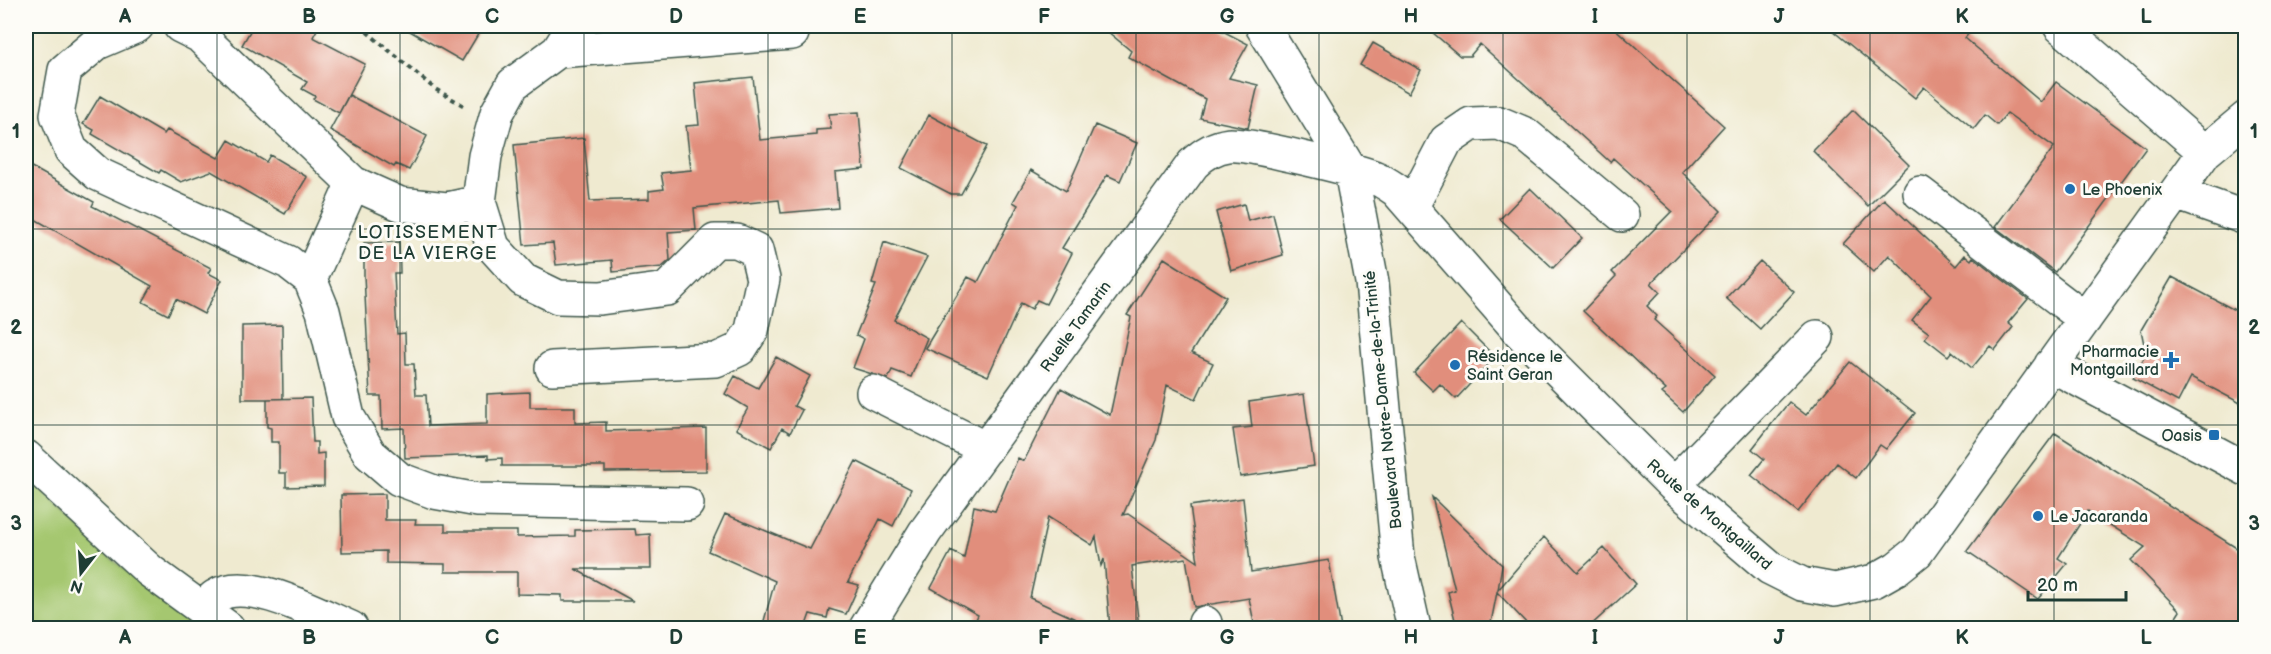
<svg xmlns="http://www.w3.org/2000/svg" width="2271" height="654" font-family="'Balsamiq Sans',sans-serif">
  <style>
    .green { fill: #a5c770; stroke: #628252; stroke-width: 1.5 }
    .building { fill: #e18e7b }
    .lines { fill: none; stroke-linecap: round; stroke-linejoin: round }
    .minor-casing { stroke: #3e574b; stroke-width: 36 }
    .path { stroke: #3e574b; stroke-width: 4; stroke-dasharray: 4.5 4.5; stroke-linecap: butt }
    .minor { stroke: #fff; stroke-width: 33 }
    .grid { fill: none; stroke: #1f3d34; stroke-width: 1.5; stroke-opacity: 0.55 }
    .poi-dot { fill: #1f6fb2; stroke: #fdfcf7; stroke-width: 2 }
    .labels { text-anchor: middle; stroke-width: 6; stroke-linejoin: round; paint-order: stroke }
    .poi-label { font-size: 16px; fill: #1f3d34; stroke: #fdfcf7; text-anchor: start }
    .street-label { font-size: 16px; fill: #1f3d34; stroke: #fdfcf7 }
    .neighbourhood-label { font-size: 18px; letter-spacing: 1.5px; fill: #1f3d34; stroke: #fdfcf7 }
    .neatline { fill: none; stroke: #1f3d34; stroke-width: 2 }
    .grid-label { font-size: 20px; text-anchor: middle; font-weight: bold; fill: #1f3d34 }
  </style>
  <rect width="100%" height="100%" fill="#fdfcf7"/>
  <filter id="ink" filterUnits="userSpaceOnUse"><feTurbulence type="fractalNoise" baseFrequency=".0167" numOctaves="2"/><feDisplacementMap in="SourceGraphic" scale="12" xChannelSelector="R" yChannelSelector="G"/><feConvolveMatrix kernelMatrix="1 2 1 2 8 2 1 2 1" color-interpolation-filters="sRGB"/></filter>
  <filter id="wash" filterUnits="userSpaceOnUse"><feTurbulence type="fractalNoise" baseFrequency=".008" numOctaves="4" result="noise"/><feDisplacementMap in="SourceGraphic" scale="24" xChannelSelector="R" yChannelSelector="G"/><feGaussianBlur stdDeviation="1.35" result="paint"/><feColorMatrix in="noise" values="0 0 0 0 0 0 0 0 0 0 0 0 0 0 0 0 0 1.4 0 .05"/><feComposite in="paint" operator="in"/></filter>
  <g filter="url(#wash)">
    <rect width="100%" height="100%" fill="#efead0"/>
    <!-- green -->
    <path class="green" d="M26 473 106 554 198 628H26Z"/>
    <g id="blocks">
      <!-- building -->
      <path class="building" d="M253 26H319L313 37 365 64 339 113 313 99 315 96 302 89 307 82 242 45Z
        M401 26H483L462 61Z
        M1101 26H1213L1248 44 1229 78 1258 85 1248 128 1200 118 1205 99 1128 57 1131 51Z
        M1425 26H1612L1724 126 1682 172 1721 211 1651 283 1660 292 1647 306 1657 316 1654 320 1715 375 1683 412 1662 393 1666 390 1583 311 1616 276 1612 272 1672 211 1613 158 1610 162 1480 44 1470 56H1460Z
        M1827 26H1975L1965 38 2041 102 2056 82 2146 148 2055 272 1995 227 2054 147 2007 113 1997 125 1985 115 1974 129 1924 87 1915 98Z
        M1373 43 1421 70 1409 93 1360 65Z
        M753 77 760 140 816 135V130L831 129 829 114 859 112 864 169 835 172 838 208 781 213 779 200 694 208 696 230 668 232 670 260 662 267 613 272 612 260 556 265 553 243 524 245 514 145 584 138 590 201 649 199V191L664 189 661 173 691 170 686 126 699 125 695 83Z
        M349 95 427 136 409 170 396 164 394 167 330 130Z
        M100 96 164 134 167 130 218 158 229 140 266 162 270 155 307 177 285 214 211 171 181 182 161 170 159 173 92 134 94 130 83 124Z
        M1853 110 1909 165 1868 206 1813 151Z
        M929 115 987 146 961 194H951L901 168Z
        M1095 125 1137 143 1120 181 1107 175 1062 248 1072 253 1046 304 1037 300 1032 309 1021 303 988 376 925 348 968 277 978 282 1018 205 1013 202 1031 170 1066 191Z
        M26 164 94 202 92 206 211 268 208 273 222 280 204 314 176 299 168 315 143 302 152 286 26 214Z
        M1530 188 1582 238 1553 268 1500 219Z
        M1884 199 1956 266 1965 255 1971 260 1973 257 2028 299 2008 323 2013 327 1995 350 1990 346 1972 368 1952 351 1948 356 1925 338 1929 333 1912 320 1931 296 1889 255 1874 272 1843 244Z
        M1244 204 1248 221 1273 214 1283 255 1231 271 1216 212Z
        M399 242 400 273H394L397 334 405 333 406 364H414L416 395H426L428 426 487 424V394L530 392V407H575V423L606 422V431L706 428V471L605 472V466H502V458L488 459V455L405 458 404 428 382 429 381 396H370L364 275V243Z
        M884 242 927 257 894 320 927 338 911 377 892 370 888 379 853 368 864 339 856 335 876 285 872 284Z
        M1164 258 1226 297 1191 353 1213 363 1196 399 1167 385 1156 440 1123 515 1128 514 1198 562 1190 506 1243 498 1251 572 1329 560 1341 628H1275L1273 621 1254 623 1249 598 1194 607 1186 558 1132 566 1139 628H1110L1104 559 1101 566 1096 537 1092 545 1048 517 1030 598 1095 628H972L978 615 931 588 951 551 964 558 974 506 995 511 1018 458 1024 461 1061 388 1110 415 1131 317 1127 315Z
        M1760 261 1794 292 1760 329 1726 298Z
        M2172 277 2246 316V406L2191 377 2178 402 2133 378 2146 354 2141 330Z
        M1461 323 1495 357 1456 399 1440 384 1433 391 1414 373Z
        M282 325 283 399H242V326Z
        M776 357 810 376 794 406 802 410 790 433 782 428 771 448 736 429 748 408 725 394 735 376 758 388Z
        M1850 362 1915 413 1886 449 1880 445 1856 478 1837 463 1798 512 1751 475 1764 459 1752 449 1789 402 1806 415Z
        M1304 394 1314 466 1240 477 1233 429 1252 427 1249 402Z
        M311 398 313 442H317V454L324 453V486L286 487V473H279V442H271V428L267 427V399Z
        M2055 433 2246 554V628H2169L2180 611 2131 560 2145 547 2088 511 2058 558 2067 564 2038 599 1967 551Z
        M856 461 911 489 893 526 880 519 848 582 859 585 846 614 829 609 827 618 810 614 805 628H762L775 581 708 551 725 514 810 549Z
        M385 494V520H416L415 524H445V531H517V537L575 536V530L635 529 636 535 650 534 651 569H575L633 601H562V595L517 594V572H445V564L386 563V551L342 552 341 495Z
        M1432 497 1502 565 1498 590 1544 537 1578 572 1604 548 1636 584 1588 628H1531L1497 592 1490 628H1457L1448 592 1455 590Z"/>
    </g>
  </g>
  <g filter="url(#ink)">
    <use href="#blocks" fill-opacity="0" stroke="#3e574b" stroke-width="1.5"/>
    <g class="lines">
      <defs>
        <path id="minor" d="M137 26 97 43 65 70 57 115 71 150 98 174 288 262 310 279 323 311 348 417 370 454 399 479 434 492 478 500 687 504
          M180 26 200 36 353 183 400 204 447 209 479 202
          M1262 26 1351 171 1372 282 1398 557 1414 628
          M2060 26 2205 152
          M558 51 792 33
          M1920 193 2085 319
          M2176 193 2246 218
          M1412 206 1446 141 1471 124 1499 123 1525 134 1622 215
          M310 279 353 183
          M2051 365 2246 469
          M552 368 716 360 740 349 752 330 763 279 756 250 737 241H715L667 289 600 298 558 297 523 280 493 247 479 202 485 156 497 113 513 84 558 51 574 26
          M873 392 986 449
          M26 457 150 571 228 628
          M1673 485 1817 337
          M203 609C207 605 211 599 216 596 248 575 320 615 351 628
          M1205 623 1206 628
          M866 628 925 532 1193 164C1203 154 1214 147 1229 145 1246 143 1357 170 1376 178 1383 181 1390 186 1396 190L1519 331 1673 485 1770 568 1802 584 1835 590 1874 581 1897 568 1917 552 2205 152 2246 118"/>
      </defs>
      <!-- minor casing -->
      <use href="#minor" class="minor-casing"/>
      <!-- path -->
      <path class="path" d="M360 26 435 89 466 107"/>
      <!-- minor -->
      <use href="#minor" class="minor"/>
    </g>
  </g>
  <!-- grid -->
  <path class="grid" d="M217 26V628M400 26V628M584 26V628M768 26V628M952 26V628M1136 26V628M1319 26V628M1503 26V628M1687 26V628M1870 26V628M2054 26V628M26 229H2246M26 425H2246"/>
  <!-- markers -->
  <g class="poi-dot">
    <circle cx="2070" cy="189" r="6"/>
    <path d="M2168 351h6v6h6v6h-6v6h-6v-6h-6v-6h6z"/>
    <circle cx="1455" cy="365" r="6"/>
    <rect x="2208" y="429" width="12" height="12" rx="3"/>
    <circle cx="2038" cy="516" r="6"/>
  </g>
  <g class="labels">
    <!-- poi labels -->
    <g class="poi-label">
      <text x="2082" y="195">Le Phoenix</text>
      <text x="2159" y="357" text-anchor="end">Pharmacie<tspan x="2159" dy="18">Montgaillard</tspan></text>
      <text x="1467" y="362">Résidence le<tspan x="1467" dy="18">Saint Geran</tspan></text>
      <text x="2202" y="441" text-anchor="end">Oasis</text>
      <text x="2050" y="522">Le Jacaranda</text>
    </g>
    <!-- street labels -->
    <g class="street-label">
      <text transform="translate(1075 326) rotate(-54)" y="6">Ruelle Tamarin</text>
      <text transform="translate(1382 400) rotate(-96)" y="6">Boulevard Notre-Dame-de-la-Trinité</text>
      <text transform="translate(1710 514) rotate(41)" y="6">Route de Montgaillard</text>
    </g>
    <!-- neighbourhood labels -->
    <g class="neighbourhood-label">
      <text x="428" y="238">LOTISSEMENT<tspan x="428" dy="21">DE LA VIERGE</tspan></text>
    </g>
  </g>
  <!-- margin -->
  <rect width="2271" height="654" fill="none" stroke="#fdfcf7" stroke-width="66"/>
  <!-- north arrow -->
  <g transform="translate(81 573) rotate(197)" stroke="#fdfcf7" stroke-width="4.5" paint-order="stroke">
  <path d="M0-4.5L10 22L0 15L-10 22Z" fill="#1f3d34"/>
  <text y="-9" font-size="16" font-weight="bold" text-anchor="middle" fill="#1f3d34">N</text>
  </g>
  <!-- scale -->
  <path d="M2028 591v9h98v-9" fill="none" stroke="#1f3d34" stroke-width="3"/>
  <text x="2037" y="591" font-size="18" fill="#1f3d34" stroke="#fdfcf7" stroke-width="4.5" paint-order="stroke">20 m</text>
  <rect x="33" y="33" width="2205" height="588" class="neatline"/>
  <g class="grid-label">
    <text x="125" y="23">A</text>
    <text x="309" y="23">B</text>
    <text x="492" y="23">C</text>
    <text x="676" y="23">D</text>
    <text x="860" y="23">E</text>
    <text x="1044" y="23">F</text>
    <text x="1227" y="23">G</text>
    <text x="1411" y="23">H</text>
    <text x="1595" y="23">I</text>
    <text x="1779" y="23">J</text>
    <text x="1962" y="23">K</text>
    <text x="2146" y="23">L</text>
    <text x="16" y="138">1</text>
    <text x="2254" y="138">1</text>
    <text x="16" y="334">2</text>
    <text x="2254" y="334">2</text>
    <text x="16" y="530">3</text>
    <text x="2254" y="530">3</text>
    <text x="125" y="644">A</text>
    <text x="309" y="644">B</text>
    <text x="492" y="644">C</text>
    <text x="676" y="644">D</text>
    <text x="860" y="644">E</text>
    <text x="1044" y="644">F</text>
    <text x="1227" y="644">G</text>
    <text x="1411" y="644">H</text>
    <text x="1595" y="644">I</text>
    <text x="1779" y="644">J</text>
    <text x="1962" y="644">K</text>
    <text x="2146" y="644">L</text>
  </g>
</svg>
